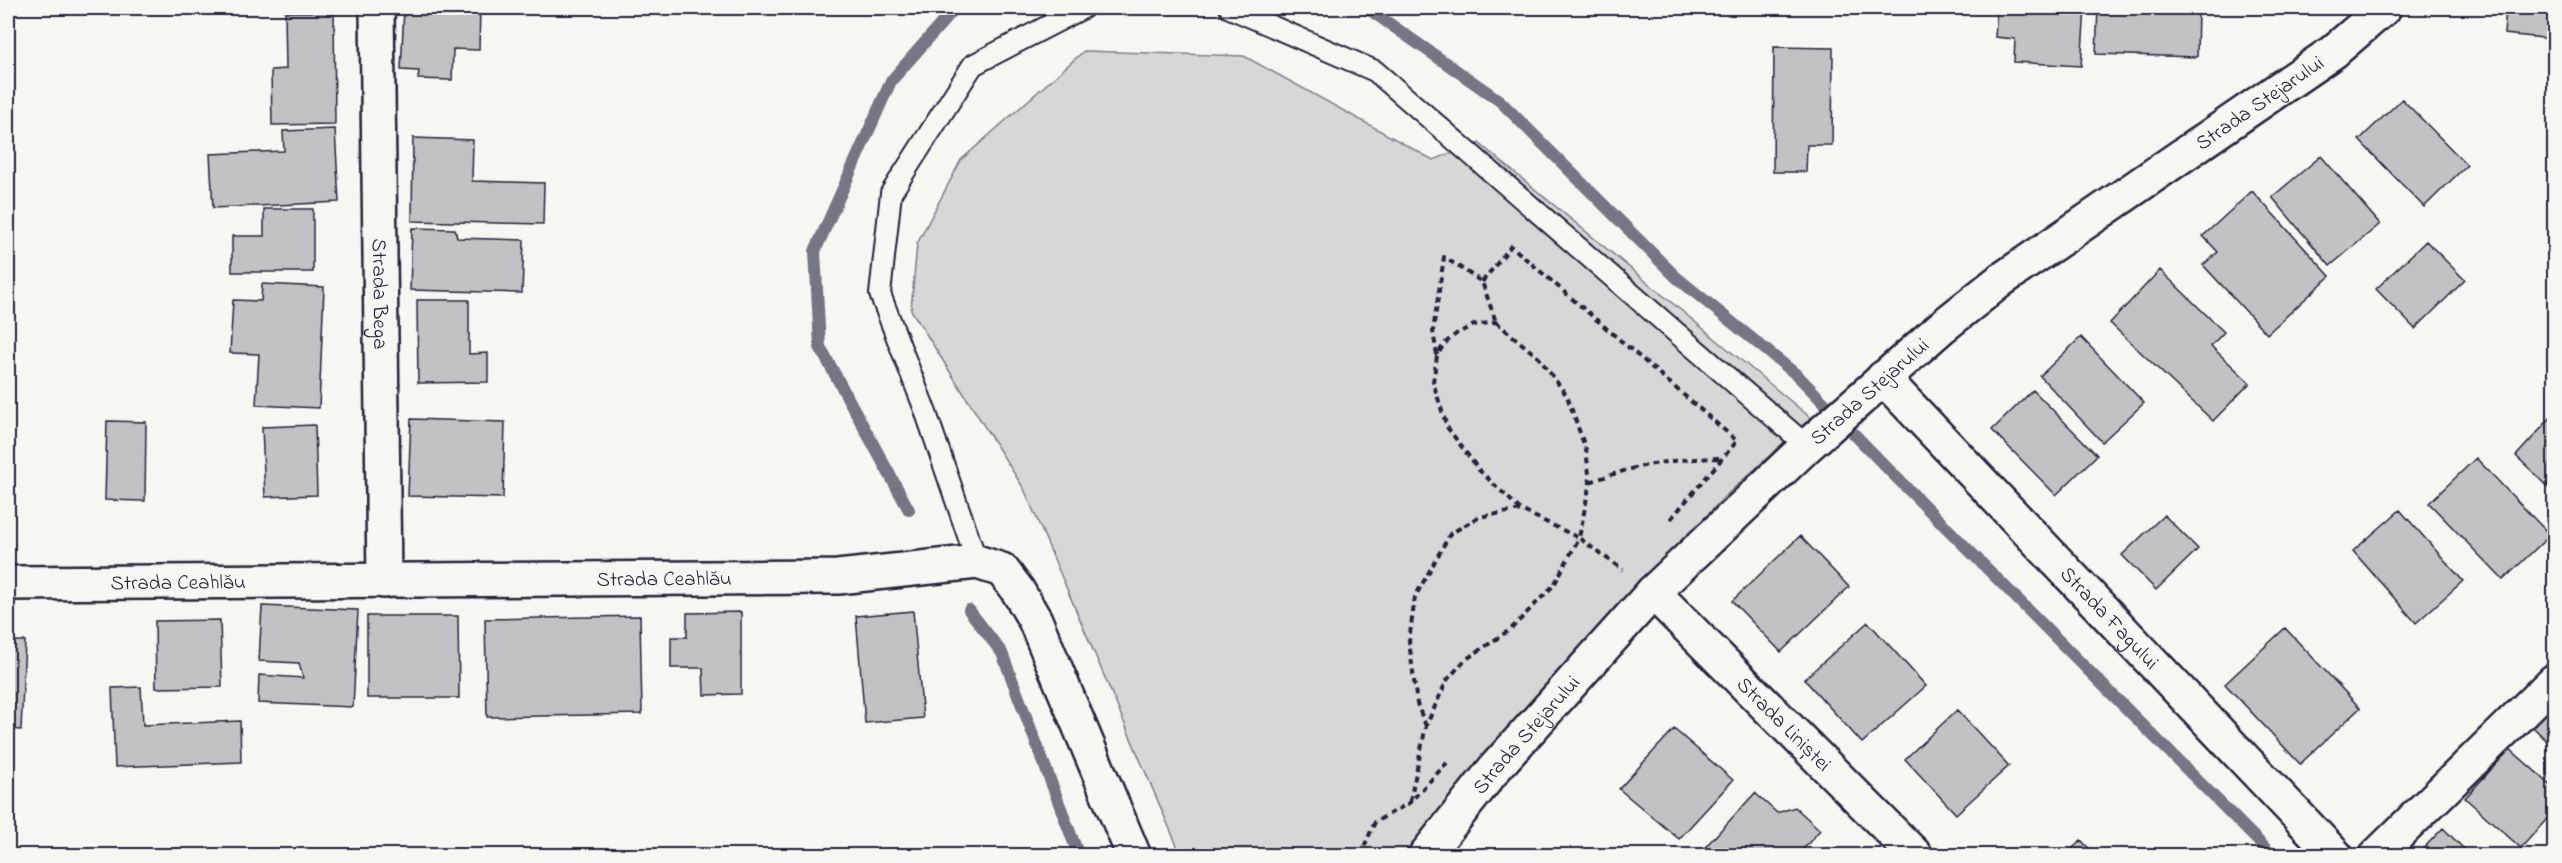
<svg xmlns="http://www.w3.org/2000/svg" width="2562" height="863" font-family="'Indie Flower',sans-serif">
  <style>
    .green { fill: #d7d7d7; stroke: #7c7c89; stroke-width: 1.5 }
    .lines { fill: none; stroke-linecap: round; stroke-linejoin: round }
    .stream { stroke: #757583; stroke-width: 12 }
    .building { fill: #c2c2c4; stroke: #22223b; stroke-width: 1.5 }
    .service-casing { stroke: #22223b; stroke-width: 24 }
    .minor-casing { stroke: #22223b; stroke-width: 38 }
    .path { stroke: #22223b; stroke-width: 4; stroke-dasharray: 6 4.5; stroke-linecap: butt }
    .service { stroke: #f6f6f2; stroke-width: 20 }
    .minor { stroke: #f6f6f2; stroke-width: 33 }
    .labels { text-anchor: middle; stroke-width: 4.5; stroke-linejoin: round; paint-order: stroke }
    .street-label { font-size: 21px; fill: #22223b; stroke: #f6f6f2 }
  </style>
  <rect width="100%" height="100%" fill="#f6f6f2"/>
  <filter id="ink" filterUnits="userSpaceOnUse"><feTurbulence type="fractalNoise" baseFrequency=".0167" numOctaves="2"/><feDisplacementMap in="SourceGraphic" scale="12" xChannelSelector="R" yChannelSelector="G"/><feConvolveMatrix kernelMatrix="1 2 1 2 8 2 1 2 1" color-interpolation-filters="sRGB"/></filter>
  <g filter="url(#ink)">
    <!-- green -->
    <path class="green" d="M1084 51 1244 56 1433 160 1479 143 1811 418 1722 499 1433 817 1407 855H1181L1024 489 911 310 917 244 961 160Z"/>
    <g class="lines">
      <!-- stream -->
      <path class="stream" d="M1367 8 1500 101 1676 277 1798 376 1890 471 2273 856
        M909 510 820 347 815 251 891 81 955 8
        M969 610 1002 653 1079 856"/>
    </g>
    <!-- building -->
    <path class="building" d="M404 8H480L479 50 453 49 452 80 418 79 419 71 401 70Z
      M1682 8H1750V12L1682 11Z
      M1997 8H2085L2081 66 2014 62 2015 39 1995 37Z
      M2098 8H2198L2197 57 2096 54Z
      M2506 8H2554V39L2504 34Z
      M285 12H334L335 124 272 125 271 70 286 69Z
      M1774 47 1833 48 1832 145H1807L1806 172H1773Z
      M2402 99 2467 165 2424 207 2359 140Z
      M335 129 339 202 213 208 210 154 284 151 283 131Z
      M413 138 473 140 472 181 544 183 543 224 412 221Z
      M2321 156 2380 224 2330 266 2272 197Z
      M2252 191 2330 276 2267 334 2203 265 2218 252 2203 236Z
      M264 209H313V272H232V236H264Z
      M412 228 455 229 457 238 524 240 522 293 410 290Z
      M2426 241 2465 280 2415 329 2376 289Z
      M2160 270 2224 332 2211 346 2250 383 2213 421 2110 323Z
      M262 284 324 287 319 408 256 405 259 354 230 353 233 300 261 301Z
      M417 300H469V354L488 353V382L418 383Z
      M2081 337 2144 403 2102 442 2040 376Z
      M2033 390 2097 455 2056 495 1992 430Z
      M2554 414V492L2516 456Z
      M411 419 505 422 503 498 408 496Z
      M107 421 146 422 145 501 105 500Z
      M315 425 317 495 265 497 262 427Z
      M2476 458 2550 535 2503 580 2429 503Z
      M2400 510 2463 581 2416 623 2353 551Z
      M2164 515 2198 549 2156 590 2122 555Z
      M1800 536 1849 587 1781 652 1732 601Z
      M262 606 358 610 353 707 258 703 259 675 303 678 299 663 259 661Z
      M913 611 923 718 865 723 856 616Z
      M741 612V694L704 695 703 668H671V637H687V613Z
      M367 616H458L459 698H367Z
      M640 616 642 714 487 717 485 619Z
      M220 620 222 687 156 688 155 621Z
      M1868 622 1926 686 1862 743 1804 679Z
      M2285 628 2360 708 2300 764 2225 684Z
      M8 641H25L21 730 8 729Z
      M141 687 143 725 240 721 241 762 115 767 112 688Z
      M2554 703V748L2532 726Z
      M1957 710 2009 766 1956 814 1905 759Z
      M1674 729 1733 780 1679 839 1619 789Z
      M2510 749 2554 788V811L2521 848 2465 798Z
      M1755 793 1777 813 1795 807 1820 830 1797 856H1697Z
      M2443 828 2471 856H2416Z
      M2081 840 2096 856H2065Z
      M1836 848 1843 856H1827Z"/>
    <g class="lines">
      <defs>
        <path id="service" d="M1230 8 1375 71 1807 446
          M977 562 925 410 880 294 891 193 973 65 1083 8"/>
        <g id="minor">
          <path id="s1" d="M377 8 384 581"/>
          <path id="s2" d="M1883 378 2336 856"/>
          <path id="s3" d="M8 583 838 577 977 562 1002 570 1018 591 1035 620 1134 856"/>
          <path id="s4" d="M1653 592 1916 856"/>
          <path id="s5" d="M1425 856 1495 768 1653 592 1807 446 1943 326 2001 280 2333 52 2384 8"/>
          <path d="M2376 856 2554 681"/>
        </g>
      </defs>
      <!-- service casing -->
      <use href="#service" class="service-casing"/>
      <!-- minor casing -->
      <use href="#minor" class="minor-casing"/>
      <!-- path -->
      <path class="path" d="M1482 282 1511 246 1737 441 1669 521
        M1496 322 1539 358 1567 396 1586 450 1590 482 1579 538 1521 510 1479 470 1447 427 1433 382 1437 356 1444 344 1456 334 1474 325Z
        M1437 355 1433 331 1444 257 1482 282 1496 322
        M1590 482C1640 464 1670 459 1722 458
        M1426 726 1417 704 1409 641 1415 597 1450 534 1479 517 1521 510
        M1410 801 1426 726 1447 680 1465 660 1511 629 1554 585 1579 538 1623 570
        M1360 856 1375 822 1409 803 1447 763"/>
      <!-- service -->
      <use href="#service" class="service"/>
      <!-- minor -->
      <use href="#minor" class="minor"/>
    </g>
  </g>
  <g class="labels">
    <!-- street labels -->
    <g class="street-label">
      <text dy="7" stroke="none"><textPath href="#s5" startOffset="1130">Strada Stejarului</textPath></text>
      <text dy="7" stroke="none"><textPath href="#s1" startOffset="286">Strada Bega</textPath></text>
      <text dy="7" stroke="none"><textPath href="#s5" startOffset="644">Strada Stejarului</textPath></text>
      <text dy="7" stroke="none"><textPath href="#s3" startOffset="656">Strada Ceahlău</textPath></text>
      <text dy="7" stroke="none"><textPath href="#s3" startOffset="170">Strada Ceahlău</textPath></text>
      <text dy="7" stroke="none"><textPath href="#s2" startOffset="330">Strada Fagului</textPath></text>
      <text dy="7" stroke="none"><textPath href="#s4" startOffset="186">Strada Liniștei</textPath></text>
      <text dy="7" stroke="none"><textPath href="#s5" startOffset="158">Strada Stejarului</textPath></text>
    </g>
  </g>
  <!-- margin -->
  <rect width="2562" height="863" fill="none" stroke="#f6f6f2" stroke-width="30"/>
  <rect x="15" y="15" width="2532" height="833" fill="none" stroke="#22223b" stroke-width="2" filter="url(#ink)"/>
</svg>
